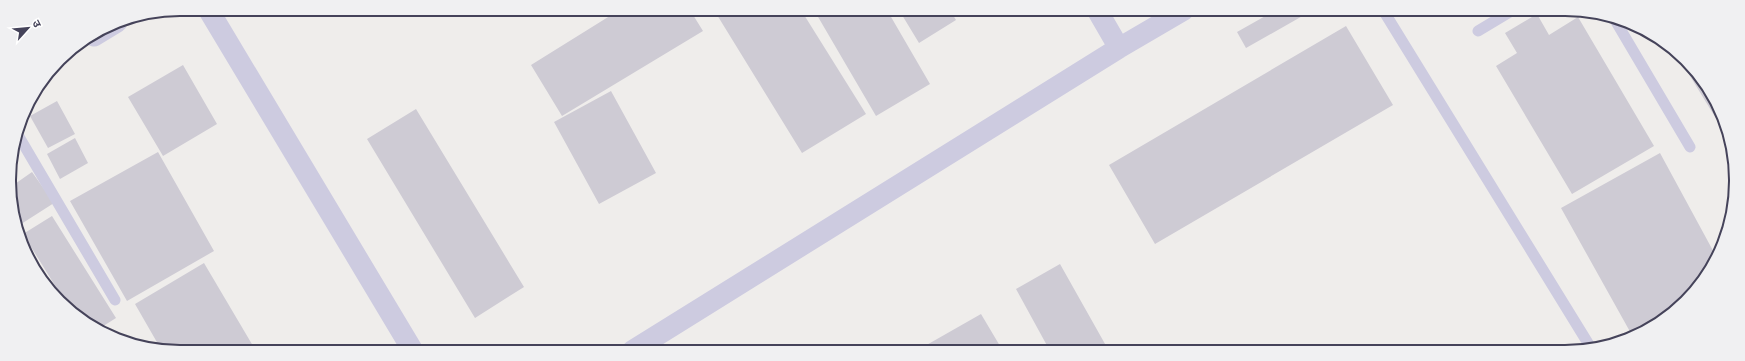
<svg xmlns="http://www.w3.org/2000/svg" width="1745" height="361" font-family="Figtree,'Noto Sans Devanagari',sans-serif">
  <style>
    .building { fill: #cecbd4 }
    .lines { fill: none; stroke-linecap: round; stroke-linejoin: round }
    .service { stroke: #cdcbe0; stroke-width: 11 }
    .minor { stroke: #cdcbe0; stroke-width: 21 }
    .rim { fill: none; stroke: #45435a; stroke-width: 2 }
  </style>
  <rect width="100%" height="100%" fill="#efedeb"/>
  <!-- building -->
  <path class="building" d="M621 9 690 10 703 31 562 116 531 65Z
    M714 10H801L866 114 802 153Z
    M814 10H887L930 84 876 116Z
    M899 10H950L956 20 919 43Z
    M1276 10H1313L1246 48 1237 32Z
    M1537 14 1549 35 1578 17 1654 146 1572 194 1496 66 1517 53 1505 33Z
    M1346 26 1393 105 1155 244 1109 165Z
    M1679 58 1700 76 1730 136 1731 143Z
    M183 65 217 124 163 156 128 97Z
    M611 91 656 173 599 204 554 122Z
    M57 101 75 134 48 148 30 116Z
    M416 109 524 287 475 318 367 139Z
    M75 138 88 163 60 179 47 154Z
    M158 152 214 251 127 301 70 201Z
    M1660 153 1717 258 1686 302 1633 337 1561 208Z
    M32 172 54 203 18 226 17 224 12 186Z
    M52 216 116 318 97 330 69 308 23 234Z
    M17 230 61 301 51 293 18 236Z
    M204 263 256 351H162L135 304Z
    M1060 264 1109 351H1050L1016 289Z
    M981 314 1003 351H916Z"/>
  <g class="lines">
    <!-- service -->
    <path class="service" d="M1383 10 1591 348
      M1615 20 1690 147
      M1478 31 1513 10
      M18 135 115 300"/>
    <!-- minor -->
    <path class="minor" d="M208 9 413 351
      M1097 10 1119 48
      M94 36 117 22
      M632 351 1119 48 1184 10"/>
  </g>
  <!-- crop -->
  <path d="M0 0H1745V361H0ZM180 16H1565A164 164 0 0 1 1729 180V181A164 164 0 0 1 1565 345H180A164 164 0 0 1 16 181V180A164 164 0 0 1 180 16Z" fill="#f0f0f2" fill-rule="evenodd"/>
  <path class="rim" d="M180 16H1565A164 164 0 0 1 1729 180V181A164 164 0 0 1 1565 345H180A164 164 0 0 1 16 181V180A164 164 0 0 1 180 16Z"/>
  <!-- north arrow -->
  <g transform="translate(28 28) rotate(63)" stroke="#ffffff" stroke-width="3" paint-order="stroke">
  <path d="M0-3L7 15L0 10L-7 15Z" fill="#45435a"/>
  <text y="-6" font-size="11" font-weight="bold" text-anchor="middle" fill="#45435a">उ</text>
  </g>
</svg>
